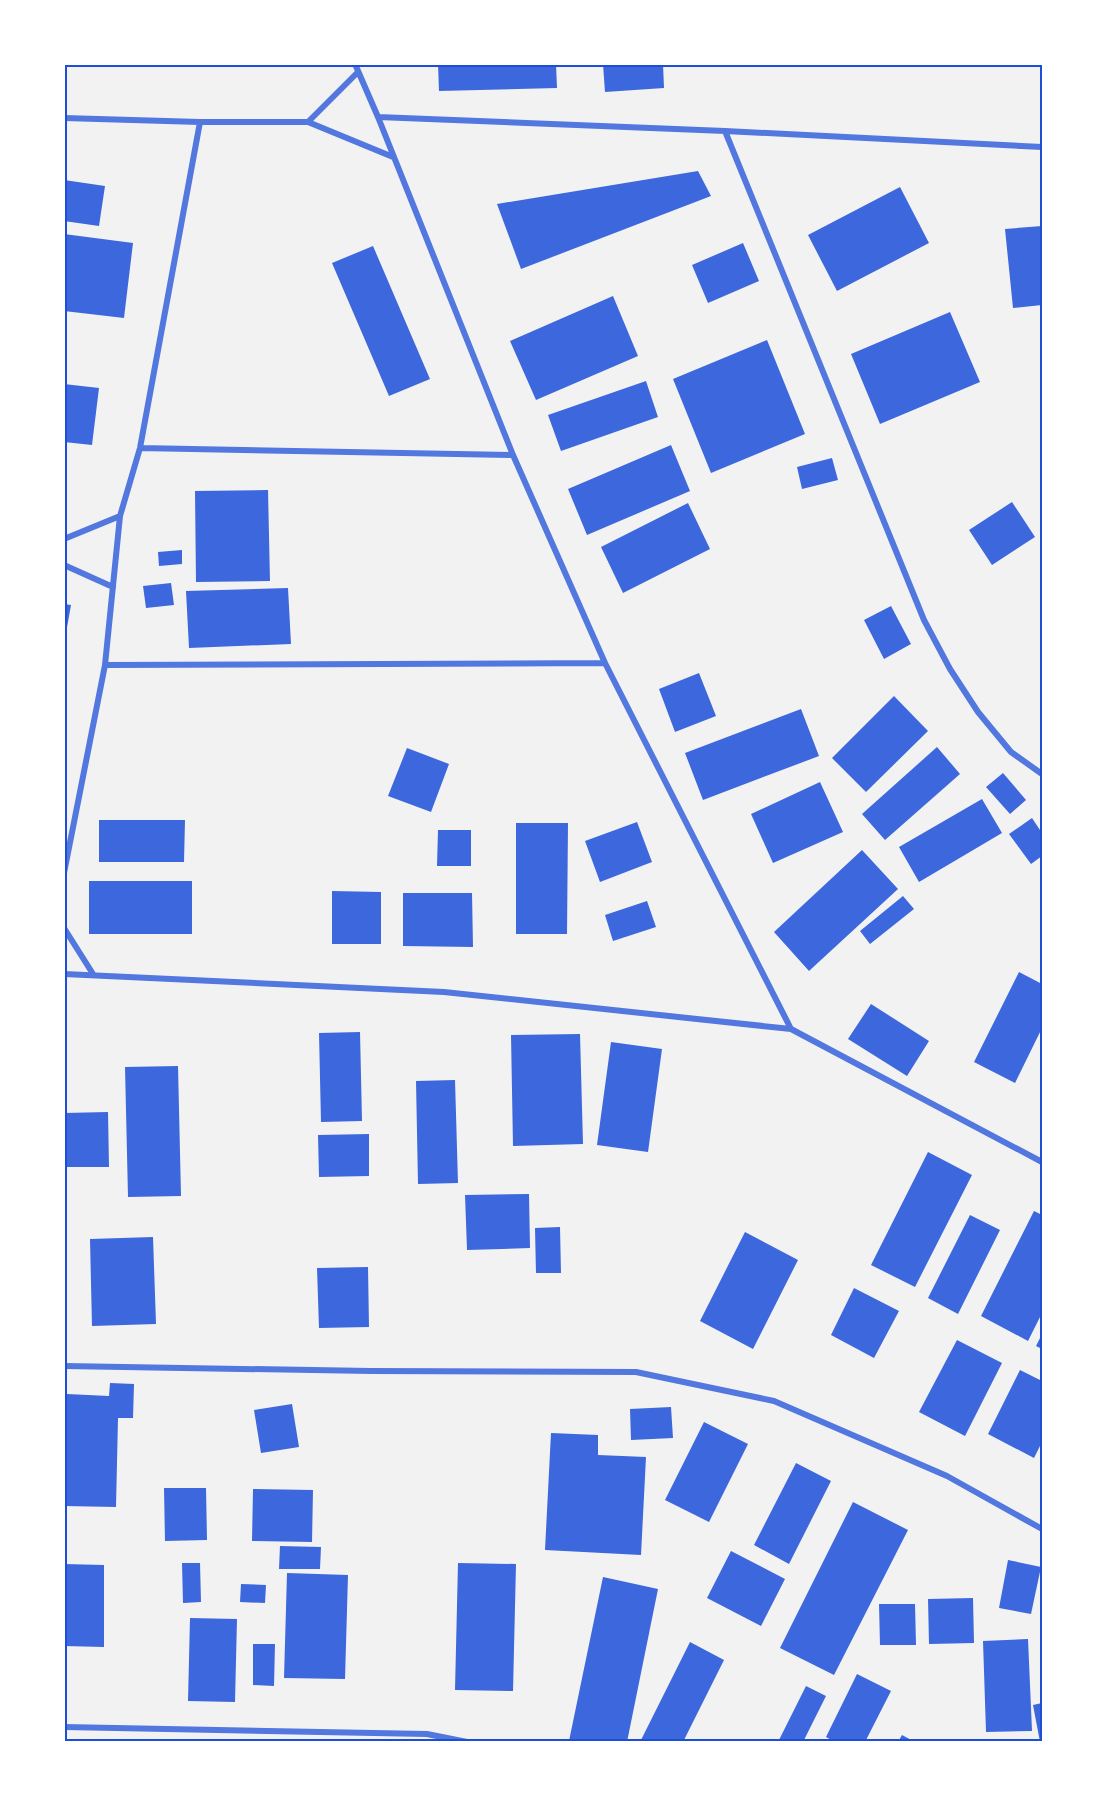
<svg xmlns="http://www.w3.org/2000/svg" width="1107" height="1806" font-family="'Fira Sans',sans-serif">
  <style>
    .building { fill: #3d67dc }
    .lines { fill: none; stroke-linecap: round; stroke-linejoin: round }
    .minor { stroke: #5277de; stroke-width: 6 }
    .neatline { fill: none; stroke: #1d4ed8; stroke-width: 2 }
  </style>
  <rect width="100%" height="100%" fill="#f2f2f2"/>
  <!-- building -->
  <path class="building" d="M438 64H556L557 88 439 91Z
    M603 64H663L664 88 605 92Z
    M698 171 711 196 521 269 497 204Z
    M64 180 105 186 99 226 64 221Z
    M900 187 929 243 837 291 808 235Z
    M1042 226V305L1013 308 1005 229Z
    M64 234 133 243 124 318 64 311Z
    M743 243 759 281 708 303 692 265Z
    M373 246 430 379 389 396 332 263Z
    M613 296 638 356 536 400 510 341Z
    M950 312 980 382 880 424 851 354Z
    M767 340 805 434 711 473 673 379Z
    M646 381 658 417 561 451 548 415Z
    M64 384 99 388 92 445 64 442Z
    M671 445 690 491 587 535 568 489Z
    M832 458 838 480 802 489 797 467Z
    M268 490 270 581 196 582 195 491Z
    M1012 502 1035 537 992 565 969 530Z
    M688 503 710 549 623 593 601 547Z
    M182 550V564L159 566 158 552Z
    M171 583 174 605 146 608 143 586Z
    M288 588 291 644 189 648 186 591Z
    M64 604 71 605 66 633H64Z
    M891 606 911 644 884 659 864 620Z
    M699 673 716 716 675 732 659 689Z
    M894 696 928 731 866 792 832 758Z
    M801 709 819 756 703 800 685 753Z
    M937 747 960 774 885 840 862 814Z
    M407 748 449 764 431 812 388 796Z
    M1003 773 1026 800 1010 814 986 787Z
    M820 782 843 832 773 863 751 814Z
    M982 799 1002 833 919 882 899 847Z
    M1032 818 1042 833V856L1031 864 1009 834Z
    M99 820H185L184 862H99Z
    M637 822 652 862 600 882 585 841Z
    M516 823H568L567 934H516Z
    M438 830H471V866H437Z
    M862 850 898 889 809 971 774 932Z
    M89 881H192V934H89Z
    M332 891 381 892V944H332Z
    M403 893H472L473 947 403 946Z
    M903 896 914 909 870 944 860 931Z
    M647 901 656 927 613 941 605 915Z
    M1019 972 1042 984V1028L1015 1083 974 1062Z
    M871 1004 929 1041 907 1076 848 1039Z
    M360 1032 362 1121 321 1122 319 1033Z
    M580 1034 583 1144 513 1146 511 1035Z
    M611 1042 662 1049 648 1152 597 1145Z
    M178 1066 181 1196 128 1197 125 1067Z
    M455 1080 458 1183 418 1184 416 1081Z
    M108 1112 109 1167H64V1113Z
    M369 1134V1176L319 1177 318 1135Z
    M928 1152 972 1175 915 1287 871 1265Z
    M529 1194 530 1248 467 1250 465 1195Z
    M1034 1211 1042 1215V1313L1028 1341 981 1316Z
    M970 1215 1000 1230 958 1314 928 1298Z
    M560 1227 561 1273H536L535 1228Z
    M745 1232 798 1260 753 1349 700 1321Z
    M153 1237 156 1324 92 1326 90 1239Z
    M368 1267 369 1327 319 1328 317 1268Z
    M854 1288 899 1311 874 1358 831 1335Z
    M1042 1334V1349L1036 1346Z
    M957 1340 1002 1363 965 1436 919 1412Z
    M1020 1370 1042 1381V1442L1034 1458 988 1434Z
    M110 1383 134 1384 133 1418H118L116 1507 64 1506 67 1394 109 1396Z
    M292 1404 299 1447 261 1453 254 1410Z
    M671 1407 673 1438 631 1440 630 1409Z
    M704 1422 748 1444 709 1522 665 1500Z
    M551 1433 598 1435V1455L646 1457 641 1555 545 1550Z
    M796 1463 831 1481 789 1564 754 1545Z
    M164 1488H206L207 1540 165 1541Z
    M253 1489 313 1490 312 1542 252 1541Z
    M853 1502 908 1530 834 1675 780 1648Z
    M280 1546 321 1547 320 1569H279Z
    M731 1551 785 1579 761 1626 707 1598Z
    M1008 1560 1041 1567 1031 1614 999 1608Z
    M182 1563H200L201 1602 183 1603Z
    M458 1563 516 1564 513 1691 455 1690Z
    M64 1564 104 1565V1647L64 1646Z
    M287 1573 348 1575 345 1679 284 1678Z
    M603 1577 658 1589 627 1742H571L569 1741Z
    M241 1584 266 1585 265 1603 240 1602Z
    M973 1598 974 1643 929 1644 928 1599Z
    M879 1604H915L916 1645H880Z
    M190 1618 237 1619 235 1702 188 1701Z
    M1028 1639 1032 1731 986 1732 983 1641Z
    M690 1642 724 1660 683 1742H640Z
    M253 1644H275L274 1686 253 1685Z
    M857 1674 891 1691 865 1742H835L826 1737Z
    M806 1686 826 1696 803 1742H778Z
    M1042 1703V1742H1040L1033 1705Z
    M902 1735 915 1742H898Z"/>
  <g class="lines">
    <!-- minor -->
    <path class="minor" d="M355 64 378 117 513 455 605 663 791 1029 1042 1162
      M378 117 725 131 1042 147
      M64 118 200 122H308L393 157
      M308 122 358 72
      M725 131 924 620 950 669 978 712 1011 752 1042 774
      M140 448 513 455
      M64 539 120 516
      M64 565 113 587
      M105 665 605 663
      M64 873 105 665 120 516 140 448 200 122
      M64 928 93 974
      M64 974 444 992 791 1029
      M64 1366 371 1371 636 1372 774 1401 947 1476 1042 1529
      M64 1727 427 1734 467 1742"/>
  </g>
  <!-- border -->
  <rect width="1107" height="1806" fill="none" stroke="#ffffff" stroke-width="132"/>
  <rect x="66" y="66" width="975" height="1674" class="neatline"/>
</svg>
